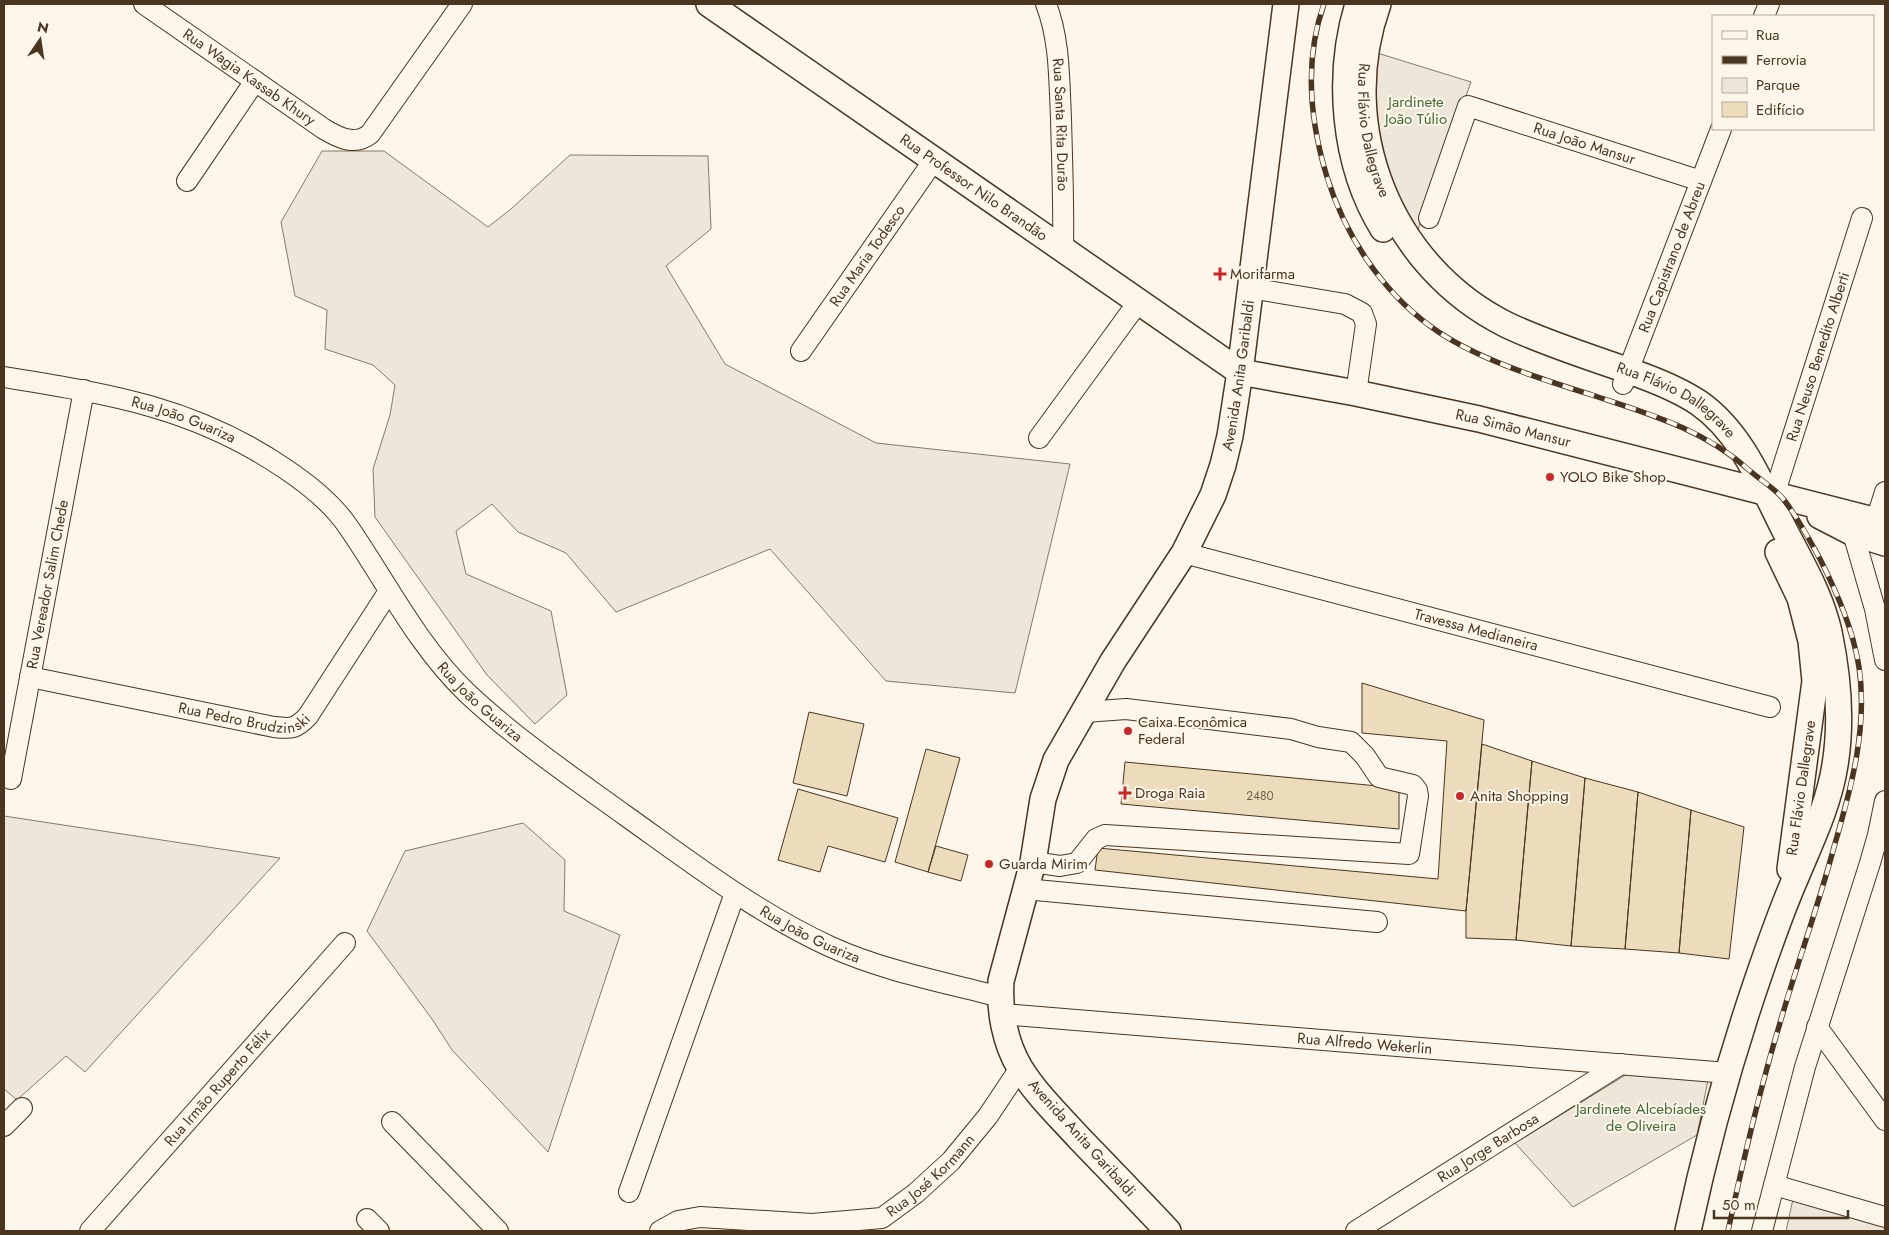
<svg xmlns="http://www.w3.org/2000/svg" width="1889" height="1235" font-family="Jost,sans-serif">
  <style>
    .green { fill: #ede6d9; stroke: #887966 }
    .building { fill: #ecdcbc; stroke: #4a3520 }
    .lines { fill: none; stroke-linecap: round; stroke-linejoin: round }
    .minor-casing { stroke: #4a3520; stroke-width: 22 }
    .major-casing { stroke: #4a3520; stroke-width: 28 }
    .minor { stroke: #fbf6e9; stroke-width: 20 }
    .major { stroke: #fbf6e9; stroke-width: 25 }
    .rail-casing { stroke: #4a3520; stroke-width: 5.5 }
    .rail { stroke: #fbf6e9; stroke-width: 4; stroke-dasharray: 11; stroke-linecap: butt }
    .poi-dot { fill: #c62828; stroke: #fbf6e9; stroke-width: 2 }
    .labels { text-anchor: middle; stroke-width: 4; stroke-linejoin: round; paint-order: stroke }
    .number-label { font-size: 12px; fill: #725f47 }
    .street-label { font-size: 15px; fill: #4a3520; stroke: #fbf6e9 }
    .park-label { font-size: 15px; fill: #436837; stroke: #fbf6e9 }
    .poi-label { font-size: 15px; fill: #4a3520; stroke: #fbf6e9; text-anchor: start }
  </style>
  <rect width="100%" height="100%" fill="#fbf6e9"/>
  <!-- green -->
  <path class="green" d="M1374 52 1471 82 1416 235 1397 201 1374 118Z
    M322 151H384L488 227 511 209 570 155 708 156 711 229 666 266 725 364 876 443 1070 464 1015 693 886 681 770 549 616 612 566 553 518 532 492 504 456 531 466 574 551 611 567 695 535 724 487 675 375 517 373 469 390 415 395 385 373 365 325 349 327 310 295 296 281 222Z
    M4 816 280 858 85 1072 66 1056 17 1100 4 1089Z
    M523 823 565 860 564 911 620 935 548 1152 452 1050 432 1019 367 931 405 851Z
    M1632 1071 1708 1080 1697 1135 1573 1207 1515 1143Z
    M1793 1199 1885 1221V1231H1786Z"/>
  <!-- building -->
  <path class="building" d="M1362 683 1484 720 1466 911 1095 870 1098 848 1438 879 1447 741 1362 733Z
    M809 712 864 724 847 796 793 783Z
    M1482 744 1532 761 1516 940 1466 938V911Z
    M926 749 960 758 928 872 895 862Z
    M1532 761 1585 778 1571 946 1516 940Z
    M1125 762 1399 788V829L1121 804Z
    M1585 778 1638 792 1625 949 1571 946Z
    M798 789 898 818 885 862 828 846 820 872 778 860Z
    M1638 792 1691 810 1679 953 1625 949Z
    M1691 810 1744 827 1729 959 1679 953Z
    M936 846 968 855 961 881 928 872Z"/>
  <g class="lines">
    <defs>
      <g id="minor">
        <path id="s1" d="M144 4 324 129C339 138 355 146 370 134L462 4"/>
        <path id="s2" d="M1046 4C1060 40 1059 79 1061 118 1062 162 1064 205 1063 249"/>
        <path d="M1764 16 1769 4"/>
        <path d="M187 181 255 81"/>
        <path id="s3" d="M1429 218 1468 106 1701 181"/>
        <path d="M1250 288 1345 304 1362 313 1366 324 1356 393"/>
        <path id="s4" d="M801 351 934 160"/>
        <path id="s5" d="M4 377C109 394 194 407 284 468 308 484 331 502 347 525 386 581 417 645 467 693 516 739 572 777 626 816 692 863 757 913 831 947 884 971 944 982 1000 997"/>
        <path id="s6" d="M1623 384 1721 129"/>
        <path d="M1039 438 1139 301"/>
        <path id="s7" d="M1774 495 1862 218"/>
        <path d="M1876 521 1885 492"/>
        <path d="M1853 533 1875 609 1885 660"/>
        <path id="s8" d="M1184 553 1770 707"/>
        <path id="s9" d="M30 677 274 727C291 729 296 729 308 716L389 591"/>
        <path id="s10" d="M11 779 84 390"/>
        <path d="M1033 862 1060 866 1077 863 1096 839 1105 835 1409 854 1418 796 1417 790 1413 785 1379 777 1365 756 1351 742 1318 737 1291 729 1126 709 1085 712"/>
        <path d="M1025 889 1377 922"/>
        <path id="s11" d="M1002 1014 1728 1073"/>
        <path d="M1817 1027 1885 1120"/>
        <path d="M392 1122 498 1231"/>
        <path d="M4 1126 22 1108"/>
        <path d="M1774 1185 1885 1217"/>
        <path d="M629 1192 735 893"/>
        <path d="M367 1219 379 1231"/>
        <path id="s12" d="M90 1231 345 943"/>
        <path id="s13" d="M660 1231 678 1221 700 1217 812 1224 882 1218 916 1193 951 1161 988 1116 1020 1068"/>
        <path id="s14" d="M1356 1231 1621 1064"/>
        <path d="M1762 1231 1805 1067 1870 863 1878 835 1885 801"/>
      </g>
      <g id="major">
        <path id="s15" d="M709 4 1240 372 1356 393 1479 419 1885 523"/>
        <path d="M1358 4C1336 76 1343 164 1383 229"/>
        <path id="s16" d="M1378 4C1334 127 1390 267 1507 325 1547 344 1590 357 1632 372 1655 380 1678 389 1699 403 1742 433 1762 486 1785 531 1802 564 1821 596 1829 632 1838 675 1842 722 1835 765 1829 804 1811 841 1796 877 1781 911 1769 946 1757 981 1729 1063 1706 1147 1688 1231"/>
        <path d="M1820 516 1853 533 1885 543"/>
        <path d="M1778 552 1800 598 1811 641 1815 681 1790 869"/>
        <path id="s17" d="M1168 1231C1139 1200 1109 1169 1079 1138 1059 1116 1036 1094 1020 1068 1005 1043 999 1011 1001 981L1033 862 1043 799 1056 760 1113 661 1184 553 1213 495 1223 465 1230 436 1240 372 1286 4"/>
      </g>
    </defs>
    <!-- minor casing -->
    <use href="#minor" class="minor-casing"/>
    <!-- major casing -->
    <use href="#major" class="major-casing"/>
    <!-- minor -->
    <use href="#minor" class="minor"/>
    <!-- major -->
    <use href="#major" class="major"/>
    <defs>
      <path id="rail" d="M1324 4C1304 60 1310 121 1327 177 1345 235 1381 290 1430 326 1473 358 1541 379 1592 395 1649 414 1703 429 1749 470 1760 480 1775 488 1784 500 1798 518 1809 539 1820 559 1837 593 1853 629 1859 667 1868 728 1851 789 1834 847 1818 907 1797 964 1780 1023 1759 1092 1743 1161 1728 1231"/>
    </defs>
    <!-- rail casing -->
    <use href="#rail" class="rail-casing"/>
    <!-- rail -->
    <use href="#rail" class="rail"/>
  </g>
  <!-- markers -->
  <g class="poi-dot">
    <path d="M1217.5 266.5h5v5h5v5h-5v5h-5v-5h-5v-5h5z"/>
    <circle cx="1550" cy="477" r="5"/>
    <circle cx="1128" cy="731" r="5"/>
    <path d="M1122.5 785.5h5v5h5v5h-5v5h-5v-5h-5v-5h5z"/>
    <circle cx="1460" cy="796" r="5"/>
    <circle cx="989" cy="864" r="5"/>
  </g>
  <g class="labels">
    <!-- number labels -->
    <g class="number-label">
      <text x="1260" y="800">2480</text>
    </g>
    <!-- street labels -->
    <g class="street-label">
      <text dy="5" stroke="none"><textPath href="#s1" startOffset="128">Rua Wagia Kassab Khury</textPath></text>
      <text dy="5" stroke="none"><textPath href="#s2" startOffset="122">Rua Santa Rita Durão</textPath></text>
      <text dy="5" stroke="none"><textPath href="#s16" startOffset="129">Rua Flávio Dallegrave</textPath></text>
      <text dy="5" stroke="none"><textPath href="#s3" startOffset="241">Rua João Mansur</textPath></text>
      <text dy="5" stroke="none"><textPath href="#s15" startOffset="322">Rua Professor Nilo Brandão</textPath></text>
      <text dy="5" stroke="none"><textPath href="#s4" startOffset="116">Rua Maria Todesco</textPath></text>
      <text dy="5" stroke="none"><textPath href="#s6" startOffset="136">Rua Capistrano de Abreu</textPath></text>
      <text dy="5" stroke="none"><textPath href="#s7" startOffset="145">Rua Neuso Benedito Alberti</textPath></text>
      <text dy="5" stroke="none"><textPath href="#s17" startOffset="970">Avenida Anita Garibaldi</textPath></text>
      <text dy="5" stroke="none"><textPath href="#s16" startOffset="564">Rua Flávio Dallegrave</textPath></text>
      <text dy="5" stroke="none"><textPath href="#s5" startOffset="185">Rua João Guariza</textPath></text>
      <text dy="5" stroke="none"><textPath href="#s15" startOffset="925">Rua Simão Mansur</textPath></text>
      <text dy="5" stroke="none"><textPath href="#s10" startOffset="198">Rua Vereador Salim Chede</textPath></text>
      <text dy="5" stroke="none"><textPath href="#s8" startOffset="302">Travessa Medianeira</textPath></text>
      <text dy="5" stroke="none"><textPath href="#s5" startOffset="605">Rua João Guariza</textPath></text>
      <text dy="5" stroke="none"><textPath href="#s9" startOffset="219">Rua Pedro Brudzinski</textPath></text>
      <text transform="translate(1801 788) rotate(-82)" y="5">Rua Flávio Dallegrave</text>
      <text dy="5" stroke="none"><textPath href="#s5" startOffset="1010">Rua João Guariza</textPath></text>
      <text dy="5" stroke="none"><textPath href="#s11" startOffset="364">Rua Alfredo Wekerlin</textPath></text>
      <text dy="5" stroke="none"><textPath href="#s12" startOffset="192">Rua Irmão Ruperto Félix</textPath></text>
      <text transform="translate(1082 1138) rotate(48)" y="5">Avenida Anita Garibaldi</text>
      <text dy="5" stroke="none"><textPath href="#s14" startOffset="156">Rua Jorge Barbosa</textPath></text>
      <text dy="5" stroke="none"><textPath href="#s13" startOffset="290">Rua José Kormann</textPath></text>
    </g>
    <!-- park labels -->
    <g class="park-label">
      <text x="1416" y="107">Jardinete<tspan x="1416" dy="17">João Túlio</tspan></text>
      <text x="1641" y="1114">Jardinete Alcebíades<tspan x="1641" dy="17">de Oliveira</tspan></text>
    </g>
    <!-- poi labels -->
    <g class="poi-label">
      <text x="1230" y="279">Morifarma</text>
      <text x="1560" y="482">YOLO Bike Shop</text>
      <text x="1138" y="727">Caixa Econômica<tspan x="1138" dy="17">Federal</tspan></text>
      <text x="1135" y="798">Droga Raia</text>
      <text x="1470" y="801">Anita Shopping</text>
      <text x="999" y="869">Guarda Mirim</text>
    </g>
  </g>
  <!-- border -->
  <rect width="1889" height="1235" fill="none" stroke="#4a3520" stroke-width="10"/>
  <!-- legend -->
  <rect x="1712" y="15" width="162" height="115" fill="#fbf6e9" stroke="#b4a999"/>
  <rect x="1722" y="31" width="25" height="8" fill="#fbf6e9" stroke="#b4a999"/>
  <text x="1756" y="40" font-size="15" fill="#4a3520">Rua</text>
  <rect x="1722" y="56" width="25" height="8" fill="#4a3520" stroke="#b4a999"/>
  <text x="1756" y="65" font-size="15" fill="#4a3520">Ferrovia</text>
  <rect x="1722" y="78" width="25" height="15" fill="#ede6d9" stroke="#b4a999"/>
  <text x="1756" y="90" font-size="15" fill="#4a3520">Parque</text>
  <rect x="1722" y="102" width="25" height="15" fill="#ecdcbc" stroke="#b4a999"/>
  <text x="1756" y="115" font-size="15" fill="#4a3520">Edifício</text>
  <!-- north arrow -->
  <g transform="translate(40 40) rotate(13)" stroke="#fbf6e9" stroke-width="4" paint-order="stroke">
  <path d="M0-4L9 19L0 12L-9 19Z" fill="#4a3520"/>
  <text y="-8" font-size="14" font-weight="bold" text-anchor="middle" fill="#4a3520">N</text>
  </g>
  <!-- scale -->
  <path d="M1714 1210v8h134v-8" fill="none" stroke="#4a3520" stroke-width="2.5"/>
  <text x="1722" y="1210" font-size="15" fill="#4a3520" stroke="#fbf6e9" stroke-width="4" paint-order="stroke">50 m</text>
</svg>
